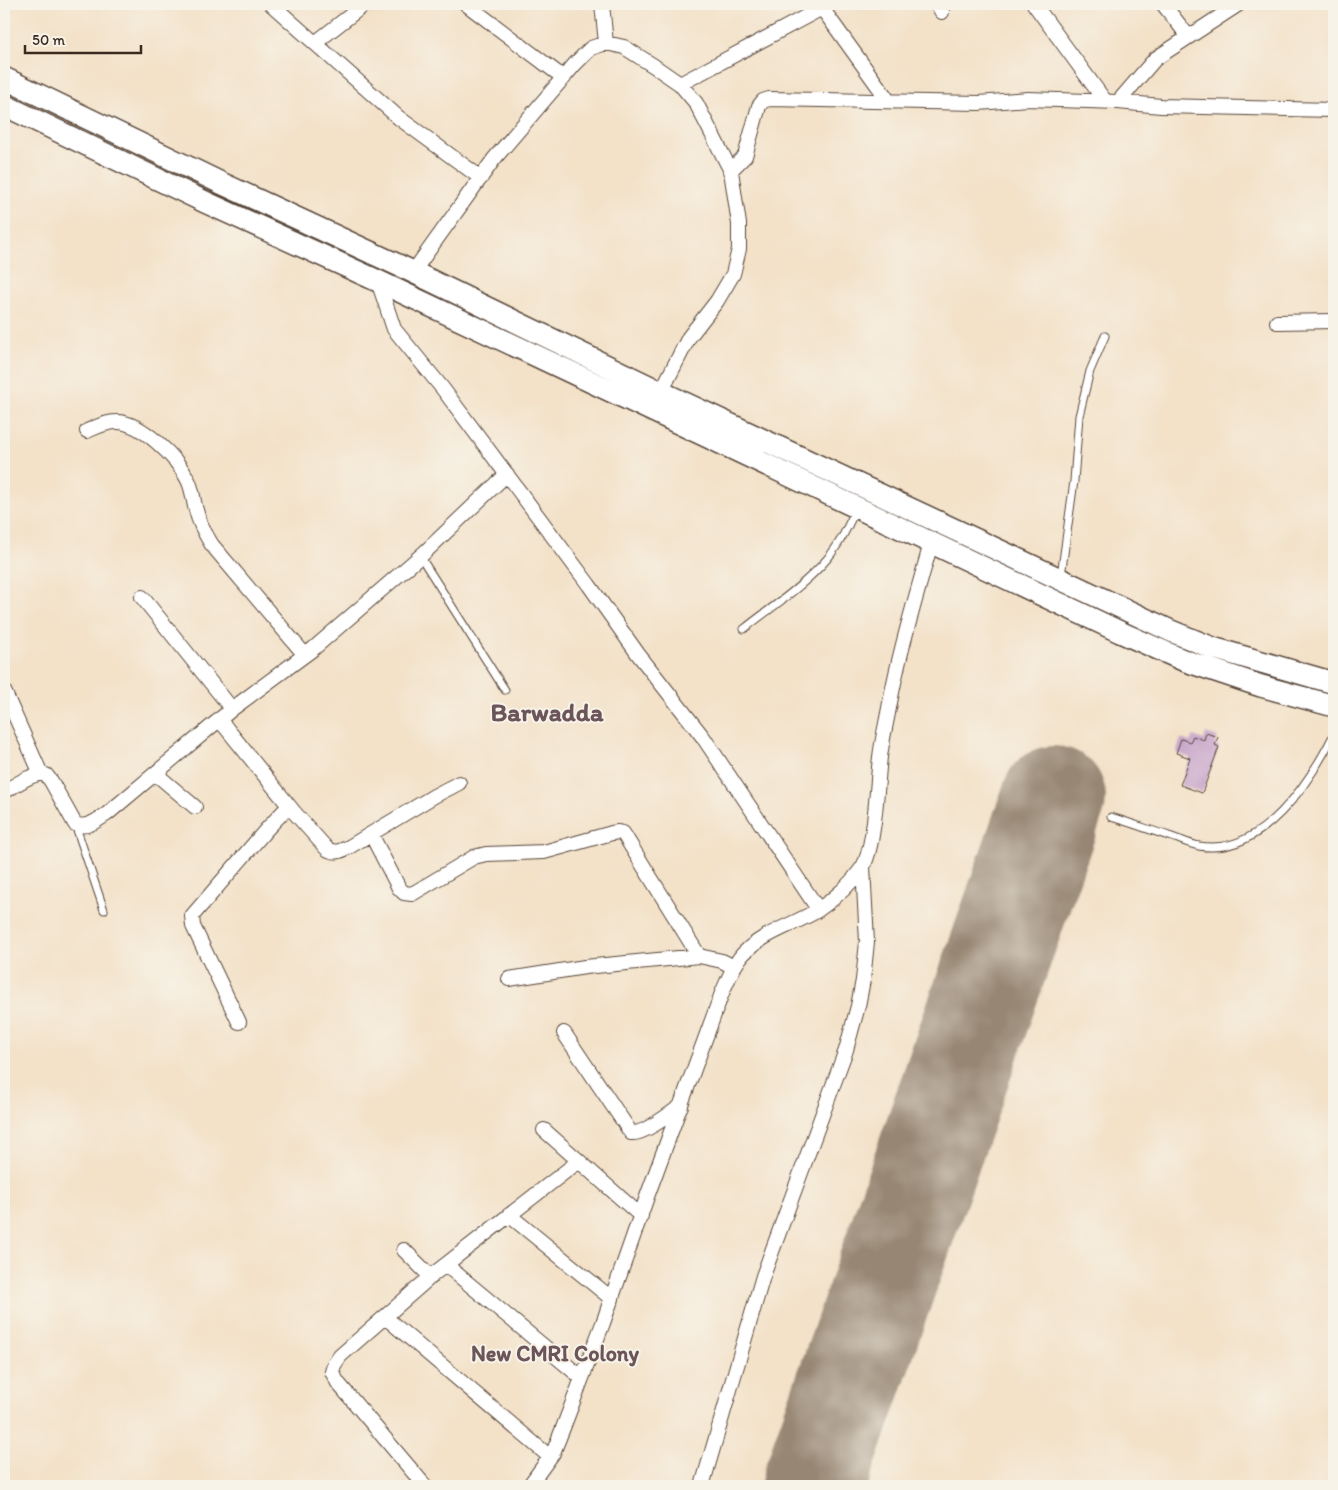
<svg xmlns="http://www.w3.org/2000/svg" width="1338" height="1490" font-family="Itim,sans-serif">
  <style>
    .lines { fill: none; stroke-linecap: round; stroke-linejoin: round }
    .runway { stroke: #978673; stroke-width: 104 }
    .building { fill: #c8a5ca }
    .service-casing { stroke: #574538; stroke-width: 9 }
    .minor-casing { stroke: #574538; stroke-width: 16 }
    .primary-casing { stroke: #574538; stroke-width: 24 }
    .service { stroke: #fff; stroke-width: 7 }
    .minor { stroke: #fff; stroke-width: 14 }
    .primary { stroke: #fff; stroke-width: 21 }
    .labels { text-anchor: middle; stroke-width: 4; stroke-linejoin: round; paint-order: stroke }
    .neighbourhood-label { font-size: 22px; font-weight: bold; fill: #6c555a; stroke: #f7f3e8 }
    .district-label { font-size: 26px; font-weight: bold; fill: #6c555a; stroke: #f7f3e8 }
  </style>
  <rect width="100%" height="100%" fill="#f7f3e8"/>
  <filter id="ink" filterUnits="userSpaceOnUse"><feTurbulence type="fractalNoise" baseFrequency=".02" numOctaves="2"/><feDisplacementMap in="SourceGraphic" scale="10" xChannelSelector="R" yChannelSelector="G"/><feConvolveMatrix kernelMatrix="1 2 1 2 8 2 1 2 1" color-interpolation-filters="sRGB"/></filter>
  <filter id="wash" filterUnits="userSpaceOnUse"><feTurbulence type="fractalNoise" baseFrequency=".0096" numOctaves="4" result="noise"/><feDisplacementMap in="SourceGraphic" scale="20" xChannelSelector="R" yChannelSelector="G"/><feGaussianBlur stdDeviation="1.12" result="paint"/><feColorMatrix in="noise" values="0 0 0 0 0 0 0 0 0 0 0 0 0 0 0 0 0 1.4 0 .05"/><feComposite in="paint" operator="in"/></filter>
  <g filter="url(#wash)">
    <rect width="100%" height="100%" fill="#f3e1c8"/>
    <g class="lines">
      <!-- runway -->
      <path class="runway" d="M813 1486 1054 798"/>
    </g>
    <g id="blocks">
      <!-- building -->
      <path class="building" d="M1206 733 1218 737 1215 745 1219 747 1202 793 1180 785 1190 758 1176 753 1181 739 1190 742 1193 736 1204 740Z"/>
    </g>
  </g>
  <g filter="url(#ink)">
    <use href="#blocks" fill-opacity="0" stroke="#574538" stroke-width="1"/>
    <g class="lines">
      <defs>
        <path id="service" d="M420 556 505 690
          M1061 576 1074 481 1079 416 1090 371 1105 336
          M744 629C772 607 805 585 827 559 840 544 848 526 856 509
          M1111 817C1131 823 1150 830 1169 836 1179 839 1189 844 1199 846 1262 857 1310 782 1334 734
          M75 824 104 910"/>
        <path id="minor" d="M271 4 399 118 481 178
          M466 4 564 78
          M602 4 606 43
          M819 4 888 100
          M936 4 942 12
          M1034 4 1105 101
          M1163 4 1188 36
          M315 43 365 4
          M680 84 822 8
          M1118 102 1155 59 1239 4
          M730 171 745 156 759 106 763 101 769 99 979 103 1028 99 1118 102 1161 106 1334 110
          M413 272 494 159 575 64 591 48 606 43 624 47 654 66 680 84 696 103 731 171 739 224V249L733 274 717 301 689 337 661 392
          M378 281 394 329 443 389 589 585 638 654 703 737 818 909
          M1277 322 1334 321
          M87 431C96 427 106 422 116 422 141 421 178 459 188 480 193 490 193 500 196 510 199 523 205 534 212 545L305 655
          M142 597 232 709
          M4 691 41 774
          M219 719 294 812
          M156 774 195 807
          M4 792C12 787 37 770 46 775 47 776 50 780 51 781L75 824C88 829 97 820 107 814L232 709 313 649 424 553 507 474
          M371 834 399 888 404 893 412 894 474 857 486 854 544 852 612 833 618 832 623 833 699 956
          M509 979 585 967 699 956 722 961 734 967
          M239 1022 193 926 192 916 266 830 283 812 290 809 294 812 327 849C335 854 341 851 349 847L434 796 459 783
          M564 1033 631 1133C643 1135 670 1114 681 1106
          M544 1130 641 1216
          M509 1215 612 1299
          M404 1250 431 1277
          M446 1265 582 1378
          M385 1317 550 1457
          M425 1486 338 1383 332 1372 334 1365 340 1356 435 1273 579 1161
          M529 1486 553 1453 563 1428 603 1323 648 1194 722 993C728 980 733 965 743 954 764 932 794 925 818 910 834 899 851 884 862 868 875 849 877 783 880 757 882 741 886 724 889 708 899 652 916 598 931 543
          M702 1486 763 1276 846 1050 858 1006 863 980 867 942 863 867"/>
        <path id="primary" d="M4 78 221 183 413 272 661 392 1171 631 1213 648 1334 683
          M4 105 205 202 378 281 1120 632 1183 660 1261 686 1334 706"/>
      </defs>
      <!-- service casing -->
      <use href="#service" class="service-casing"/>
      <!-- minor casing -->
      <use href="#minor" class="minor-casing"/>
      <!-- primary casing -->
      <use href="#primary" class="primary-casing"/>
      <!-- service -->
      <use href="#service" class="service"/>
      <!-- minor -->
      <use href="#minor" class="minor"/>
      <!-- primary -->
      <use href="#primary" class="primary"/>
    </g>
  </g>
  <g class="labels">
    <!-- neighbourhood labels -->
    <g class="neighbourhood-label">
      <text x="555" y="1361">New CMRI Colony</text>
    </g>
    <!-- district labels -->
    <g class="district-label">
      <text x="547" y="721">Barwadda</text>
    </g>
  </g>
  <!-- margin -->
  <rect width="1338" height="1490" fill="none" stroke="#f7f3e8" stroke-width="20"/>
  <!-- scale -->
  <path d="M25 45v8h116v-8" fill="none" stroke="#3b2a1e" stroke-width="2.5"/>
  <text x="32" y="45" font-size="15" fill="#3b2a1e" stroke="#f7f3e8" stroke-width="4" paint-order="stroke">50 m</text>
</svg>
